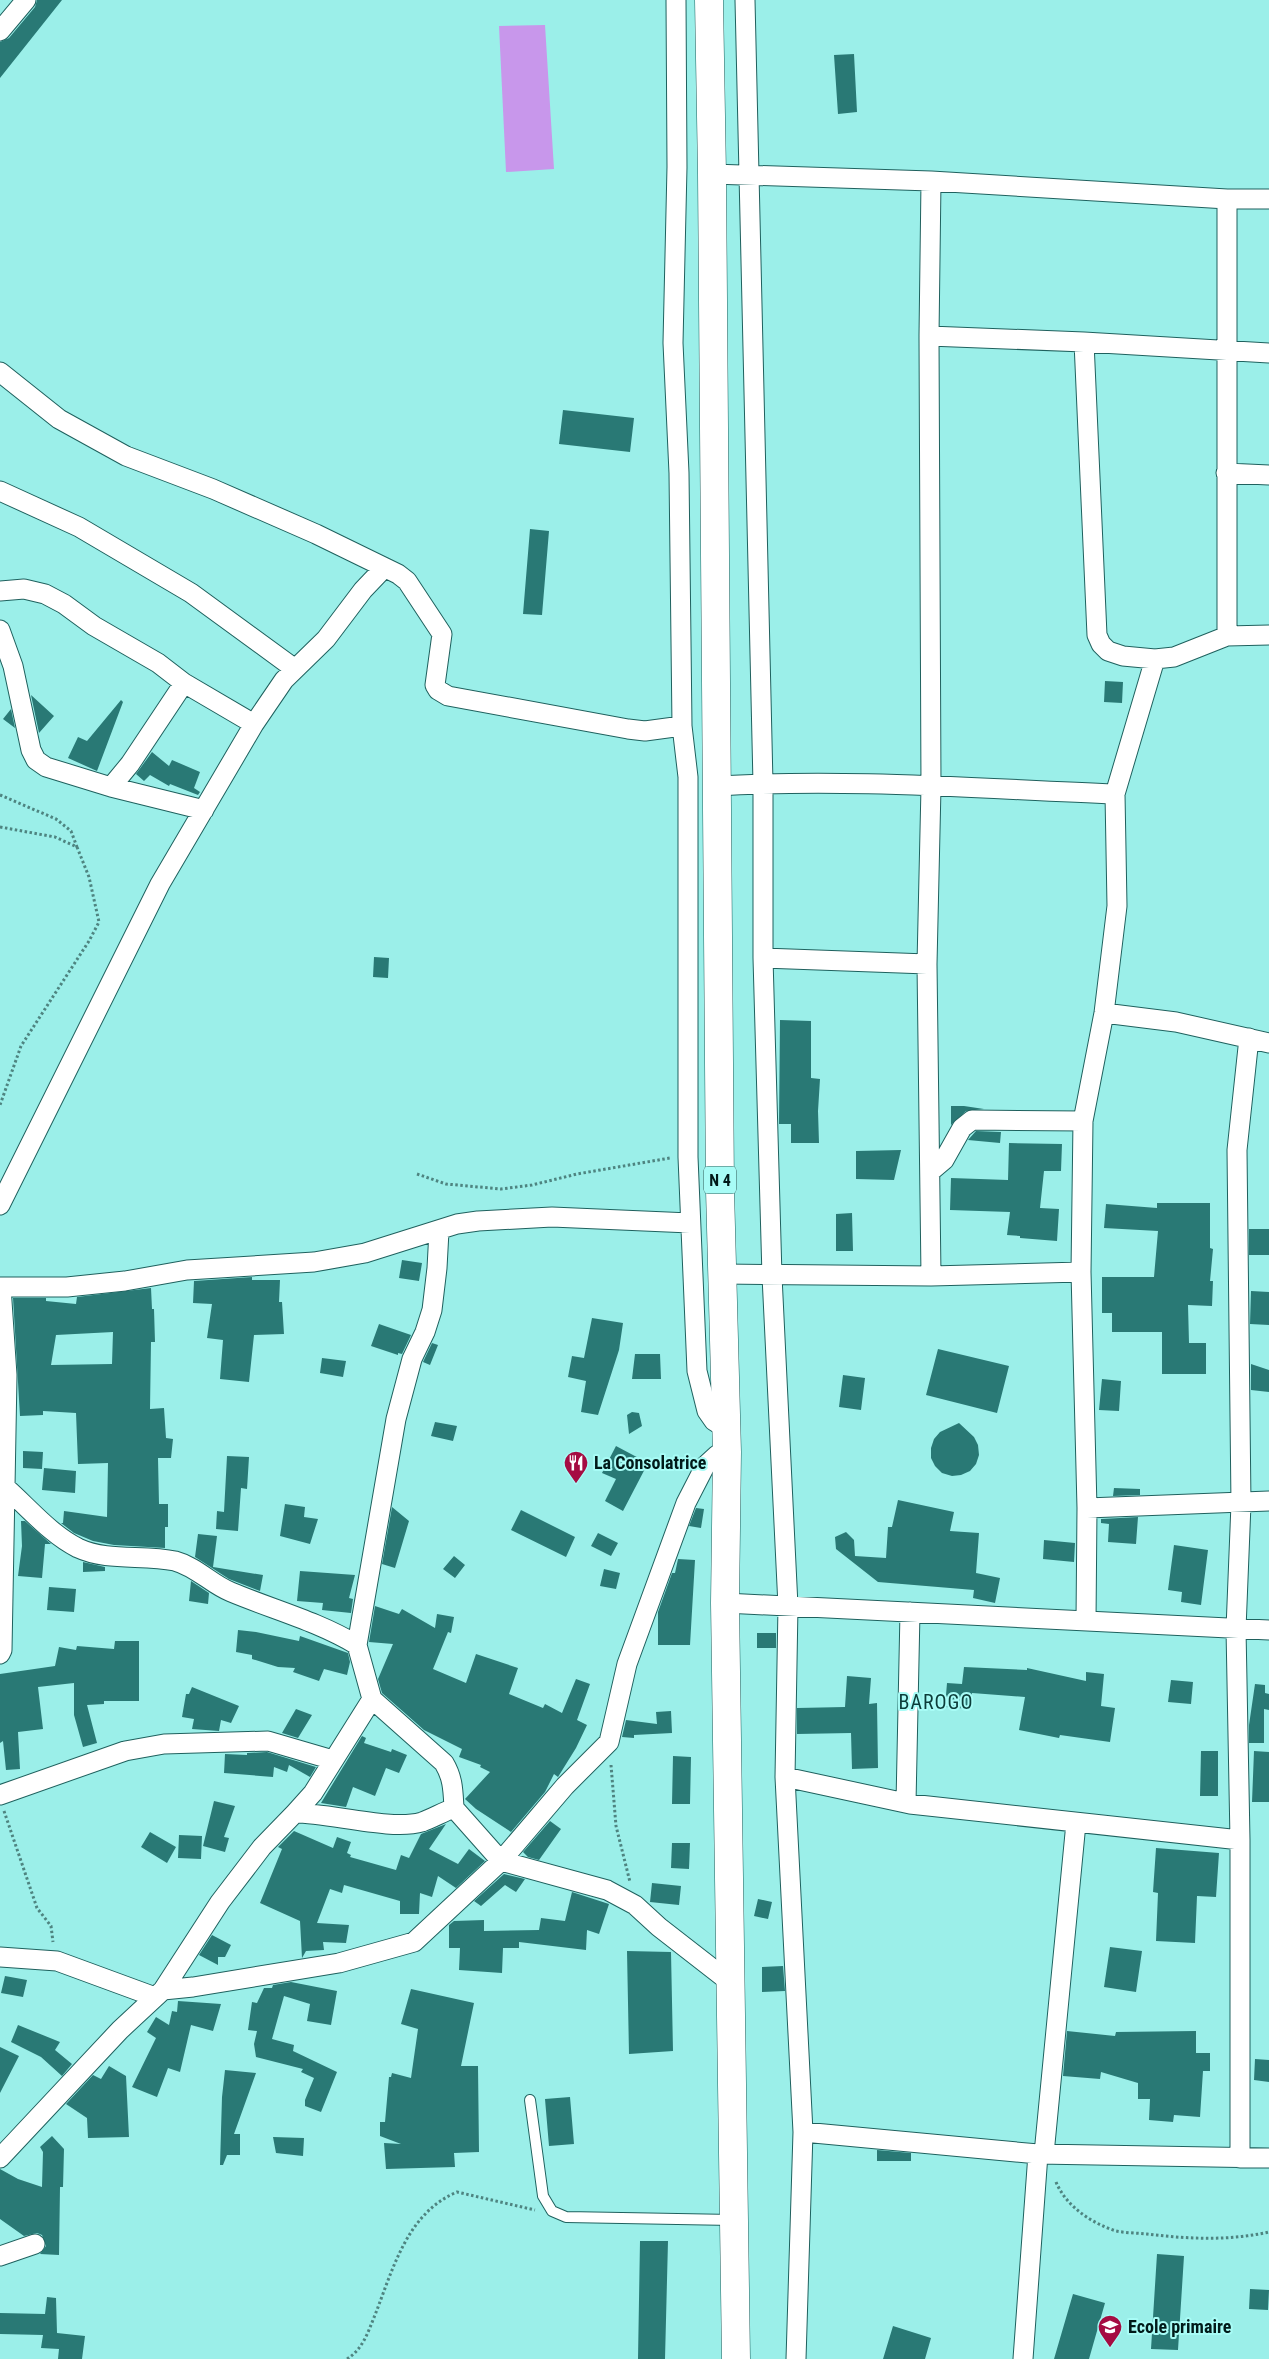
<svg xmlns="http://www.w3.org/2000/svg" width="1269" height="2359" font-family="'Roboto Condensed',sans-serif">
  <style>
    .water { fill: #c897eb }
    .building { fill: #297975; fill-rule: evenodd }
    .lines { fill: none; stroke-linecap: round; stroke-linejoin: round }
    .service-casing { stroke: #1f615e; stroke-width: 12 }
    .minor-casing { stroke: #1f615e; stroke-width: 21 }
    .trunk-casing { stroke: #1f615e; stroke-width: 29 }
    .path { stroke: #4e8480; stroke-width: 3; stroke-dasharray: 2.5 2.5; stroke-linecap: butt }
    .service { stroke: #fff; stroke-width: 10 }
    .minor { stroke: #fff; stroke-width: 19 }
    .trunk { stroke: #fff; stroke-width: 28 }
    .labels { text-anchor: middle; stroke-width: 4; stroke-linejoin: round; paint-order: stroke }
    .shield { fill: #a8fcf6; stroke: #335e5b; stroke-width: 1 }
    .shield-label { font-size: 16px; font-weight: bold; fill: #011a19 }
    .poi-label { font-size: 18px; font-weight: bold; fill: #011a19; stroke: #a8fcf6; text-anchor: start }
    .quarter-label { font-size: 20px; letter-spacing: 1px; fill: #0c3c39; stroke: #a8fcf6 }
  </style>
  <rect width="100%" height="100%" fill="#9befe9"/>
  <!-- water -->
  <path class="water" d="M545 25 554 169 506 172 499 26Z"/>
  <!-- building -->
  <path class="building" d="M37 0H62L0 78V42L9 38 35 7Z
    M854 54 857 112 838 114 834 55Z
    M563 410 634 418 630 452 559 444Z
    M530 529 549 531 542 615 523 614Z
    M1105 681 1123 682 1122 703 1104 702Z
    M31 695 54 716 39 733Z
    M121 700 123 702 97 771 68 758 78 737 87 741Z
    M11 709 15 728 3 719Z
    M152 752 169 766 172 760 200 772 194 788 200 792 198 795 170 784 169 786 150 775 144 781 136 774Z
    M374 957 389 958 388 978 373 977Z
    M780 1020 811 1021V1078L820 1079 818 1111 819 1143H791V1124H779Z
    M951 1106H964L984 1109 966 1111 951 1125Z
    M976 1131 1001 1132 1000 1143 968 1140Z
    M1009 1143 1062 1144 1061 1171H1044L1040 1208 1059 1209 1057 1241 1020 1238V1236L1007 1235 1010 1212 950 1210 951 1178 1008 1180Z
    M901 1150 894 1180 856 1179V1151Z
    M1157 1203H1210V1248L1213 1249 1210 1281H1213L1212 1306 1188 1305 1189 1343H1206V1374H1162V1332H1112V1313H1102V1277H1154L1158 1231 1104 1228 1106 1204 1157 1208Z
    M852 1213 853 1251H836V1214Z
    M1249 1229H1269V1255H1249Z
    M402 1260 422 1263 419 1281 399 1278Z
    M252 1277V1280H280L279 1302H282L284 1334 254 1335 249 1382 220 1379 223 1340 207 1338 212 1304 193 1303 194 1281Z
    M151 1288 152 1309H154L155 1342H151L150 1409 164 1408 166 1438 173 1439 171 1458H158L159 1504H168V1527H165V1548L114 1545 93 1541 74 1533 61 1523H63L64 1511 107 1517 108 1463 78 1464 76 1413 43 1411V1415L20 1416 13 1298H46V1301L76 1304 77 1297ZM113 1332 112 1364 51 1365 56 1335Z
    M1251 1291 1269 1292V1325L1250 1324Z
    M592 1318 623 1323 619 1350 598 1415 581 1412 586 1381 568 1377 572 1356 584 1358Z
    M379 1324 411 1335 402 1354 398 1353V1355L371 1346Z
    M432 1343 438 1345 430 1365 423 1362Z
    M938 1349 1009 1366 997 1413 926 1395Z
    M635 1354H660L661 1379H632Z
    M322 1358 346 1361 343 1377 320 1373Z
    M1251 1364 1269 1370V1392L1251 1390Z
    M843 1375 865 1378 861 1410 839 1407Z
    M1102 1379 1121 1381 1119 1411 1099 1410Z
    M632 1412 639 1413 642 1426 629 1434 627 1415Z
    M435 1422 457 1426 453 1441 431 1436Z
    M959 1423 974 1437 978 1445 979 1455 976 1464 970 1471 961 1475 952 1476 942 1473 935 1466 931 1458V1448L934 1439 940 1432Z
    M616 1446 648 1463 623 1511 605 1501 616 1479 602 1473Z
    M23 1451 43 1452 42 1469 23 1468Z
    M227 1456 249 1457 247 1489 241 1488 238 1531 216 1529 217 1511 224 1512Z
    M44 1468 76 1471 75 1493 42 1490Z
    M1114 1488 1140 1489V1495L1113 1496Z
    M898 1500 954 1512 950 1531 979 1533 976 1573 1000 1578 995 1603 973 1598 974 1590 878 1582 836 1549 835 1537 846 1532 854 1540 855 1556 886 1558 888 1527H892Z
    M285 1504 305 1507 304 1517 318 1519 310 1544 280 1536Z
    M392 1507 409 1521 395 1568 382 1564Z
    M696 1508 704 1509 701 1528 689 1526Z
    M521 1510 575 1537 566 1557 511 1530Z
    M1138 1517 1136 1544 1108 1542 1109 1524 1101 1523V1519Z
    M21 1521H25L51 1544H45L42 1578 18 1576 22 1546Z
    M598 1533 618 1543 611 1556 591 1546Z
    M198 1534 217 1536 213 1567 263 1575 260 1591 229 1579 195 1557Z
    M1044 1540 1075 1543 1074 1562 1043 1559Z
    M1174 1545 1208 1550 1201 1605 1181 1602 1182 1592 1168 1590Z
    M454 1556 465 1565 455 1578 443 1569Z
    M678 1559 695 1560 690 1645H658V1612L672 1573H675Z
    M83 1562 105 1567V1571L83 1572Z
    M604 1569 620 1573 616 1589 600 1586Z
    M300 1571 355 1575 349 1598 353 1599 351 1613 322 1610 323 1603 297 1601Z
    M191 1581 209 1593 208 1604 189 1601Z
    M49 1587 76 1589 74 1612 47 1610Z
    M375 1606 399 1614 402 1609 435 1628 437 1614 454 1617 451 1633 448 1632 433 1669 466 1683 476 1654 518 1668 509 1694 543 1708 545 1704 562 1713 576 1679 590 1684 577 1720 587 1725 576 1748 558 1777 554 1774 545 1792 511 1832 476 1809 465 1799 490 1772 480 1767 481 1765 459 1757 462 1749 424 1730 382 1693 378 1679 393 1644 369 1642Z
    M238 1630 256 1632 299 1641 300 1636 348 1653 350 1662 347 1675 324 1669 319 1681 293 1672 295 1668 278 1667 252 1659V1655L236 1652Z
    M757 1633H776V1648H757Z
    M115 1641H139V1701H104V1704L87 1705 97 1743 83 1747 74 1715V1683L38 1687 43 1729 18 1732 20 1769 6 1770 3 1741 0 1743V1674L55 1666 59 1647 76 1650 77 1646 114 1649Z
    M964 1667 1027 1670V1668L1086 1681V1672L1104 1674 1101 1706 1115 1708 1110 1742 1060 1735 1059 1738 1019 1730 1025 1697 972 1693 970 1709 945 1707 947 1683 962 1684Z
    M847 1676 871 1678 869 1704 877 1703 878 1768 852 1769 851 1733 797 1734V1708L845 1707Z
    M1171 1680 1193 1682 1191 1704 1168 1702Z
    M1255 1684 1265 1685V1693L1269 1694V1710L1264 1709V1743H1249V1725Z
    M192 1687 239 1706 231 1723 221 1720 219 1731 192 1729 194 1719 182 1717 186 1694H189Z
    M296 1709 312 1715 298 1738 282 1733Z
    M671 1711 672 1733 634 1735V1738L622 1737 626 1720 657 1724 656 1712Z
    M362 1736 366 1738 364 1743 391 1752 392 1749 407 1755 399 1773 386 1768 375 1796 353 1787 346 1807 321 1803Z
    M1201 1751H1218V1796H1200Z
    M1254 1751 1269 1752V1802H1252Z
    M267 1752 316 1767 310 1777 289 1765 287 1772 274 1767 273 1777 224 1773 225 1754 247 1755V1753Z
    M673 1756 691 1757 690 1804H672Z
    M214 1801 235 1806 224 1837 229 1838 225 1852 203 1846Z
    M550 1821 561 1829 539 1860 528 1857 523 1852Z
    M446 1824 429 1849 458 1864 469 1849 485 1861 456 1888 438 1876 432 1897 420 1893 419 1914H400V1901L344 1885 342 1893 330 1889 317 1923 349 1925 346 1943 323 1942 324 1950 306 1951 302 1958 300 1921 260 1903 282 1849 278 1847 294 1831 333 1848 337 1837 351 1842 347 1853 351 1855 350 1857 396 1870 401 1855 409 1858 421 1834Z
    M150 1832 176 1847 167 1863 141 1847Z
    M179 1835 202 1836 201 1859 178 1858Z
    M672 1843H690L689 1869 671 1868Z
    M1156 1848 1219 1853 1216 1897 1197 1896 1195 1943 1156 1941 1158 1893 1153 1892Z
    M504 1874 525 1879 516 1892 505 1885 481 1906 474 1901Z
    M652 1883 681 1886 679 1905 650 1902Z
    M572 1892 609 1904 599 1934 587 1930 586 1950 519 1942V1948H503L502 1973 459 1970 460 1948H449V1925L454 1921 484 1920V1931L539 1930 541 1918 565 1921Z
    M758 1899 772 1902 768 1919 754 1916Z
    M212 1935 231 1945 225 1957H218V1965L199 1955Z
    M1110 1947 1142 1951 1136 1992 1104 1987Z
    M627 1951 671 1952 673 2051 629 2054Z
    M783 1966 785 1991 762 1992V1967Z
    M5 1976 27 1980 23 1997 1 1993Z
    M291 1982 337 1991 331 2025 307 2021 310 2004 284 1996 272 2039 294 2045 293 2051 337 2072 321 2112 305 2106V2100L314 2078 301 2072 303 2069 256 2057 254 2044 257 2031 248 2030 252 2002 257 2003 264 1988H272L273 1985Z
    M411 1989 474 2003 461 2066H478L479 2152 454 2153 455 2167 386 2169 384 2143 401 2144 380 2136V2122H385L389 2077H391L392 2073 411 2078 418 2029 401 2024Z
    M178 2001 221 2004 213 2031 191 2025 180 2072 168 2068 157 2097 132 2087 156 2038 147 2032 156 2017 169 2025 172 2011 177 2012Z
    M18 2025 60 2042 55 2050 72 2064 62 2076 41 2057 11 2042Z
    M1067 2031 1115 2036 1116 2032 1196 2031V2053H1210V2071H1203L1200 2117 1174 2115 1173 2122 1149 2120 1150 2099H1138V2083L1101 2072 1100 2079 1063 2076Z
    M0 2047 19 2056 0 2093Z
    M1255 2059 1269 2060V2082L1254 2080Z
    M109 2066 126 2076 129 2137 88 2138 87 2118 66 2104 93 2075 101 2079Z
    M225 2070 256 2073 234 2134H240V2155H227L223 2165H220L222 2097Z
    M570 2097 574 2144 549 2146 545 2099Z
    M52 2136 64 2149 63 2187H60L59 2255 40 2254 46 2246 42 2235 37 2233 24 2236 0 2219V2169L18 2179 42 2187 43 2152 40 2147Z
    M273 2137 304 2138 303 2156 276 2153Z
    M877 2150 911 2153V2161H877Z
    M640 2241H668L665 2359H638Z
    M1157 2254 1184 2256 1178 2350 1151 2349Z
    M1250 2289 1269 2290 1268 2310 1249 2309Z
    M1073 2294 1105 2303 1089 2359H1054Z
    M47 2297 56 2298 57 2333 85 2336 82 2359H58L59 2349 41 2348 43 2335 0 2334V2313L45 2314Z
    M893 2326 931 2338 925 2359H883Z"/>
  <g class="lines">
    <defs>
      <path id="service" d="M530 2100 543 2196 552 2211 566 2217 733 2220"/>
      <path id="minor" d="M676 0 677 167 673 343 679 473 682 726 688 777V1157L697 1371 707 1411 714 1421 725 1428
        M745 0 763 784V958L772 1276 788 1606 785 1777 803 2132 796 2359
        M0 31 26 0
        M712 174 931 181 1227 199H1269
        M1227 199V636
        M929 336 1084 342 1269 353
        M1084 342 1097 635 1101 644 1108 651 1123 656 1155 659 1174 657 1227 636 1269 635
        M0 372 59 419 126 456 213 489 316 534 398 574 407 581 442 634 435 685 438 690 448 696 628 729 645 731 682 726
        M1226 473 1269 475
        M0 491 79 527 191 593 295 669
        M0 591 24 589 45 594 64 604 94 626 158 663 184 683
        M0 630 13 666 31 750 36 760 46 767 111 787 204 810
        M717 786C849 778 983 789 1115 794
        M111 787 130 764 184 683 254 724
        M763 958 927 964
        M1104 1013 1176 1022 1269 1043
        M931 1171 944 1160 962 1128 972 1120 1083 1121
        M0 1205 160 884 254 724 284 680 326 639 363 590 384 568
        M439 1231 437 1268 432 1310 425 1332 412 1359 396 1419 357 1645 372 1699 444 1763C453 1778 453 1790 454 1808L501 1861 607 1890 635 1905 659 1927 731 1983
        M723 1274 931 1276 1081 1272
        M931 1276 927 964 931 787 929 336 931 181
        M0 1287H67L125 1281 187 1270 314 1262 365 1253 457 1224 478 1221 552 1217 690 1223
        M1 1287 7 1375 5 1487C28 1507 50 1534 78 1548 108 1562 143 1554 175 1561 197 1567 211 1584 231 1592 274 1610 317 1621 357 1645
        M0 1486 5 1487 2 1650 0 1654
        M1087 1508 1269 1501
        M725 1603 1269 1630
        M1086 1621 1087 1508 1081 1272 1083 1121 1104 1013 1117 906 1115 794 1155 659
        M785 1777 910 1804 1240 1840
        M0 1795 125 1751 164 1744 268 1741 333 1760
        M906 1803 910 1612
        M295 1813 313 1793 372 1699
        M0 1957 57 1961 155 1997
        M163 1990 220 1902 262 1847 295 1813C330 1813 391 1831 422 1822 433 1818 443 1812 454 1808
        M803 2132 1038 2154 1269 2158
        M1044 2154 1076 1823
        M0 2158 120 2030 163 1990 193 1987 339 1963 414 1942 501 1861 565 1786 609 1742 627 1664 686 1503 705 1466 717 1455 727 1452
        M1240 2158V1840L1236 1629 1241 1504 1237 1150 1249 1038
        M0 2256 35 2244
        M1023 2359 1038 2154"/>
      <path id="trunk" d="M709 0 712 174 720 1190 727 1452 725 1603 736 2359"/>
    </defs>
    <!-- service casing -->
    <use href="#service" class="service-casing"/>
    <!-- minor casing -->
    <use href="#minor" class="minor-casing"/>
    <!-- trunk casing -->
    <use href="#trunk" class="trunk-casing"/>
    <!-- path -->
    <path class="path" d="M0 795 56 819 71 831 77 847
      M0 827 55 837 77 847 89 877 99 922 89 941 21 1046 0 1105
      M417 1174 446 1184 501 1189 532 1185 577 1174 670 1158
      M611 1765 616 1826 630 1882
      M4 1811 37 1908 51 1926 53 1942
      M1056 2182C1066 2206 1091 2223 1116 2231 1126 2233 1137 2233 1147 2234 1187 2239 1229 2241 1269 2232
      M347 2359C363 2349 368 2332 375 2315 393 2269 407 2213 457 2192L535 2210"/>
    <!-- service -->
    <use href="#service" class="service"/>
    <!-- minor -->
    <use href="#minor" class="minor"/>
    <!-- trunk -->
    <use href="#trunk" class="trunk"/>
  </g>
  <!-- icons -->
  <defs>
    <symbol id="restaurant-pin" viewBox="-11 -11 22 30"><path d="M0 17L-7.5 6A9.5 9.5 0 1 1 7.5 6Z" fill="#a50c42" stroke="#a8fcf6"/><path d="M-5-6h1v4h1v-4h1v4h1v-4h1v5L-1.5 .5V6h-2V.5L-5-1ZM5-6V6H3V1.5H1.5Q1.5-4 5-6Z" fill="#fff"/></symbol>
    <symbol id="school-pin" viewBox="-11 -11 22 30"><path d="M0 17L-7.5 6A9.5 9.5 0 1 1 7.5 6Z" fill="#a50c42" stroke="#a8fcf6"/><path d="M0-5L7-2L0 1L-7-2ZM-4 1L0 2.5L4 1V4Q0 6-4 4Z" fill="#fff"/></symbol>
  </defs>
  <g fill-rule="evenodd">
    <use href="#restaurant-pin" x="562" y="1449" width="28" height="38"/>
    <use href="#school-pin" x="1096" y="2313" width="28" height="38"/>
  </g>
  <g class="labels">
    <!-- shield labels -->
    <rect class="shield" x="704" y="1166.5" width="32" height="27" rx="4"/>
    <g class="shield-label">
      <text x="720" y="1186">N 4</text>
    </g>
    <!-- poi labels -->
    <g class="poi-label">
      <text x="594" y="1469">La Consolatrice</text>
      <text x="1128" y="2333">Ecole primaire</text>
    </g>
    <!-- quarter labels -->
    <g class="quarter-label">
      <text x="936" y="1709">BAROGO</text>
    </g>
  </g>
</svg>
